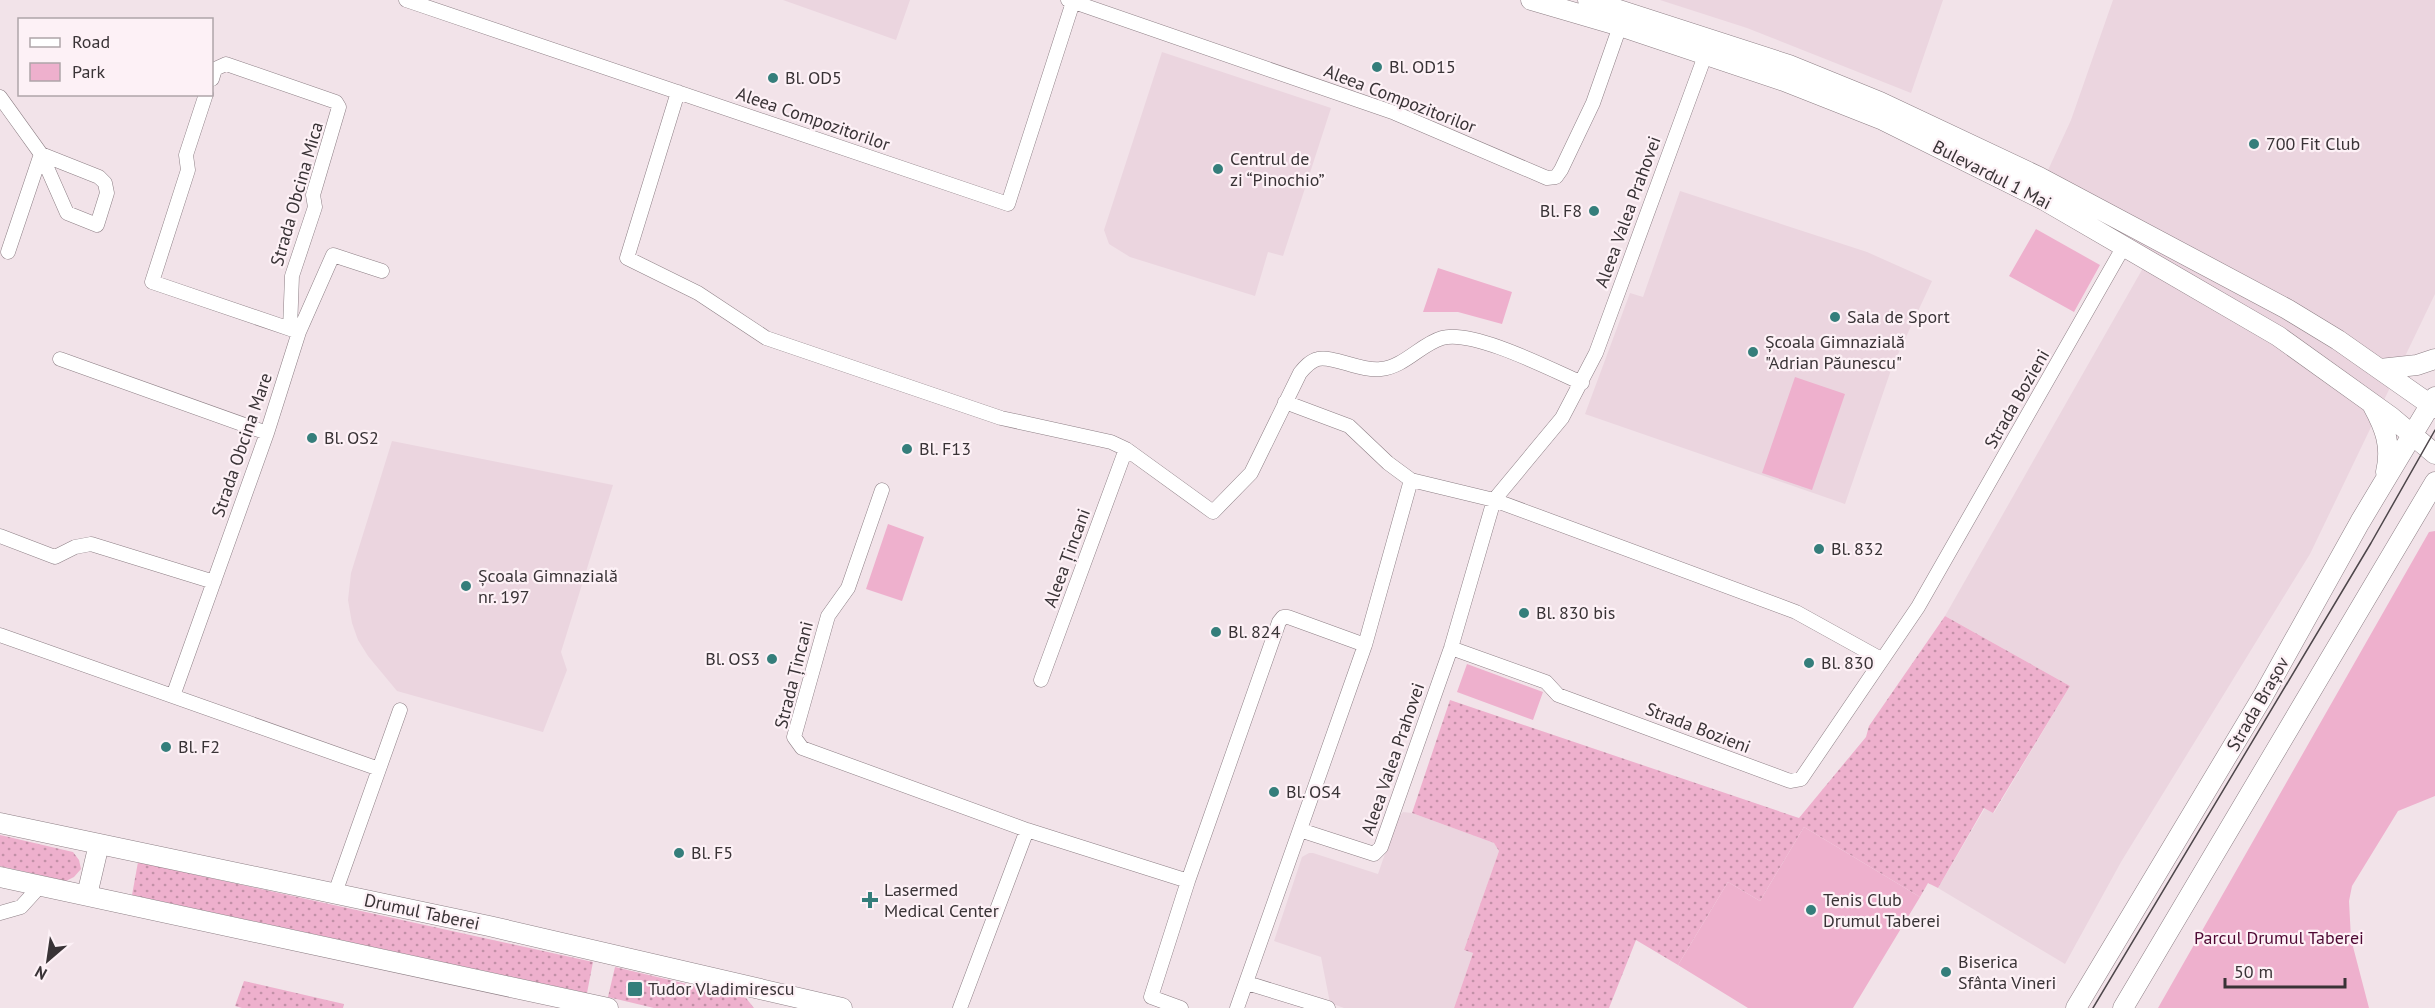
<svg xmlns="http://www.w3.org/2000/svg" width="2435" height="1008" font-family="'PT Sans',sans-serif">
  <style>
    .built { fill: #ebd5df }
    .grass { fill: url(#grass-dots) }
    .park { fill: #eeb0cd }
    .lines { fill: none; stroke-linecap: round; stroke-linejoin: round }
    .street-casing { stroke: #8d7f85; stroke-width: 15 }
    .secondary-casing { stroke: #8d7f85; stroke-width: 21 }
    .street { stroke: #fff; stroke-width: 14 }
    .secondary { stroke: #fff; stroke-width: 20 }
    .tram { stroke: #4d464a; stroke-width: 1.5 }
    .poi-dot { fill: #357e7b; stroke: #fdf1f6; stroke-width: 2 }
    .labels { text-anchor: middle; stroke-width: 4.5; stroke-linejoin: round; paint-order: stroke }
    .poi-label { font-size: 18px; fill: #393336; stroke: #fdf1f6; text-anchor: start }
    .street-label { font-size: 18px; fill: #393336; stroke: #fdf1f6 }
    .park-label { font-size: 18px; fill: #4e0833; stroke: #fdf1f6 }
  </style>
  <defs>
    <pattern id="grass-dots" width="8" height="8" patternUnits="userSpaceOnUse" patternTransform="scale(1.5)"><rect width="8" height="8" fill="#eeb0cd"/><path d="M2 2h.1M6 6h.1" fill="none" stroke="#c290a7" stroke-width="1.8" stroke-linecap="round"/></pattern>
  </defs>
  <rect width="100%" height="100%" fill="#f2e3e9"/>
  <!-- built -->
  <path class="built" d="M783 0H910L896 40Z
    M1660 0H1943L1911 93 1747 28Z
    M2113 0H2435V294L2310 554 2121 862 2065 964 1938 888 1985 808 1994 813 2070 686 1945 616 2143 268 2032 205 2071 120Z
    M1162 52 1331 108 1283 256 1268 252 1255 296 1130 257 1109 244 1104 230Z
    M1680 191 1867 252 1932 281 1892 367 1845 504 1585 414 1630 293 1643 297Z
    M392 441 613 485 561 652 567 670 543 732 397 691 368 656 358 640 352 623 348 600 351 573Z
    M1403 812 1412 813 1494 843 1498 848 1499 851 1464 950 1473 953 1454 1008H1344L1330 1003 1321 957 1274 941 1302 857 1309 853H1313L1378 874 1397 819Z"/>
  <!-- grass -->
  <path class="grass" d="M1945 616 2070 686 1993 813 1984 808 1938 888 1928 883 1920 897 1804 827 1760 901 1728 882 1678 965 1636 940 1609 1008H1454L1473 953 1464 950 1499 851 1494 843 1412 813 1450 700 1799 818 1866 737 1869 726Z
    M0 835 73 852 79 860 81 869 74 877 66 881 0 866Z
    M138 862 593 962 587 993 132 895Z
    M615 967 746 998 754 1008H654L608 997Z
    M244 981 344 1004 343 1008H242L235 1006Z"/>
  <!-- park -->
  <path class="park" d="M2036 229 2100 265 2074 312 2009 276Z
    M1438 268 1512 292 1502 324 1458 312H1423Z
    M1795 377 1845 394 1812 490 1762 473Z
    M888 524 924 537 902 601 866 589Z
    M2435 531V796L2398 811 2352 886 2349 901 2351 939 2369 1008H2158L2429 532Z
    M1467 664 1543 692 1533 720 1457 692Z
    M1804 827 1920 897 1853 1008H1748L1678 965 1728 882 1760 901Z"/>
  <g class="lines">
    <defs>
      <path id="street" d="M406 0 1008 204 1073 2
        M1068 0 1395 113 1547 178 1556 177 1561 170 1593 103 1620 26
        M212 79 215 69 226 64 336 102 339 107 313 195 315 207 292 276 290 329
        M678 92 627 258 698 293 766 338 1001 418 1111 442 1126 449 1213 512 1251 473 1300 373C1305 367 1310 361 1318 359 1332 355 1362 372 1381 369 1404 367 1421 344 1442 338 1473 329 1552 370 1582 383
        M206 94 186 155 188 170 152 282 296 331
        M0 97 41 154 8 252
        M41 154 99 177 105 183 107 193 97 225 67 213Z
        M60 359 267 433
        M1285 402 1349 426 1388 463 1411 480 1494 500 1796 612 1881 659
        M882 490 848 588 828 616 794 737 802 748 1027 830 1188 881
        M0 536 55 557 75 547 91 544 214 582
        M0 635 379 769
        M1451 648 1546 682 1558 695 1790 781 1801 779 1918 607 2124 246
        M1041 680 1126 449
        M173 696 267 433 299 332 333 255 382 271
        M1300 830 1374 854 1381 847 1451 648 1494 500 1562 418 1596 353 1706 53
        M335 893 400 710
        M0 913 21 907 41 885
        M1247 983 1328 1008
        M960 1008 1027 830
        M1181 1008 1151 997 1188 881 1279 622 1283 617H1288L1365 645
        M1237 1008 1365 645 1411 480"/>
      <path id="secondary" d="M1531 0 1620 26 1784 81 1883 120 2044 200 2278 336 2391 417 2435 454
        M1588 0 1789 65 1880 102 2039 177 2287 309 2338 340 2435 408
        M2380 369 2417 365 2435 359
        M2373 406C2385 428 2392 446 2386 472
        M0 823 489 926 842 1008
        M0 877 608 1008
        M87 895 99 844
        M2076 1008 2263 696 2360 522 2435 397
        M2123 1008 2435 482"/>
    </defs>
    <!-- street casing -->
    <use href="#street" class="street-casing"/>
    <!-- secondary casing -->
    <use href="#secondary" class="secondary-casing"/>
    <!-- street -->
    <use href="#street" class="street"/>
    <!-- secondary -->
    <use href="#secondary" class="secondary"/>
    <!-- tram -->
    <path class="tram" d="M2093 1008 2371 543 2435 430"/>
  </g>
  <!-- markers -->
  <g class="poi-dot">
    <circle cx="1377" cy="67" r="6"/>
    <circle cx="773" cy="78" r="6"/>
    <circle cx="2254" cy="144" r="6"/>
    <circle cx="1218" cy="169" r="6"/>
    <circle cx="1594" cy="211" r="6"/>
    <circle cx="1835" cy="317" r="6"/>
    <circle cx="1753" cy="352" r="6"/>
    <circle cx="312" cy="438" r="6"/>
    <circle cx="907" cy="449" r="6"/>
    <circle cx="1819" cy="549" r="6"/>
    <circle cx="466" cy="586" r="6"/>
    <circle cx="1524" cy="613" r="6"/>
    <circle cx="1216" cy="632" r="6"/>
    <circle cx="772" cy="659" r="6"/>
    <circle cx="1809" cy="663" r="6"/>
    <circle cx="166" cy="747" r="6"/>
    <circle cx="1274" cy="792" r="6"/>
    <circle cx="679" cy="853" r="6"/>
    <path d="M867 891h6v6h6v6h-6v6h-6v-6h-6v-6h6z"/>
    <circle cx="1811" cy="910" r="6"/>
    <circle cx="1946" cy="972" r="6"/>
    <rect x="627" y="981" width="16" height="16" rx="3"/>
  </g>
  <g class="labels">
    <!-- poi labels -->
    <g class="poi-label">
      <text x="1389" y="73">Bl. OD15</text>
      <text x="785" y="84">Bl. OD5</text>
      <text x="2266" y="150">700 Fit Club</text>
      <text x="1230" y="165">Centrul de<tspan x="1230" dy="21">zi “Pinochio”</tspan></text>
      <text x="1582" y="217" text-anchor="end">Bl. F8</text>
      <text x="1847" y="323">Sala de Sport</text>
      <text x="1765" y="348">Școala Gimnazială<tspan x="1765" dy="21">"Adrian Păunescu"</tspan></text>
      <text x="324" y="444">Bl. OS2</text>
      <text x="919" y="455">Bl. F13</text>
      <text x="1831" y="555">Bl. 832</text>
      <text x="478" y="582">Școala Gimnazială<tspan x="478" dy="21">nr. 197</tspan></text>
      <text x="1536" y="619">Bl. 830 bis</text>
      <text x="1228" y="638">Bl. 824</text>
      <text x="760" y="665" text-anchor="end">Bl. OS3</text>
      <text x="1821" y="669">Bl. 830</text>
      <text x="178" y="753">Bl. F2</text>
      <text x="1286" y="798">Bl. OS4</text>
      <text x="691" y="859">Bl. F5</text>
      <text x="884" y="896">Lasermed<tspan x="884" dy="21">Medical Center</tspan></text>
      <text x="1823" y="906">Tenis Club<tspan x="1823" dy="21">Drumul Taberei</tspan></text>
      <text x="1958" y="968">Biserica<tspan x="1958" dy="21">Sfânta Vineri</tspan></text>
      <text x="648" y="995">Tudor Vladimirescu</text>
    </g>
    <!-- street labels -->
    <g class="street-label">
      <text transform="translate(1400 99) rotate(21)" y="6">Aleea Compozitorilor</text>
      <text transform="translate(813 119) rotate(19)" y="6">Aleea Compozitorilor</text>
      <text transform="translate(1992 175) rotate(27)" y="6">Bulevardul 1 Mai</text>
      <text transform="translate(297 194) rotate(-74)" y="6">Strada Obcina Mica</text>
      <text transform="translate(1628 212) rotate(-70)" y="6">Aleea Valea Prahovei</text>
      <text transform="translate(2017 399) rotate(-60)" y="6">Strada Bozieni</text>
      <text transform="translate(242 445) rotate(-71)" y="6">Strada Obcina Mare</text>
      <text transform="translate(1067 558) rotate(-70)" y="6">Aleea Țincani</text>
      <text transform="translate(794 675) rotate(-76)" y="6">Strada Țincani</text>
      <text transform="translate(2258 704) rotate(-60)" y="6">Strada Brașov</text>
      <text transform="translate(1698 728) rotate(21)" y="6">Strada Bozieni</text>
      <text transform="translate(1393 759) rotate(-71)" y="6">Aleea Valea Prahovei</text>
      <text transform="translate(422 912) rotate(12)" y="6">Drumul Taberei</text>
    </g>
    <!-- park labels -->
    <g class="park-label">
      <text x="2279" y="944">Parcul Drumul Taberei</text>
    </g>
  </g>
  <!-- legend -->
  <rect x="18" y="18" width="195" height="78" fill="#fdf1f6" stroke="#afa5a9" stroke-width="1.5"/>
  <rect x="30" y="38" width="30" height="9" fill="#ffffff" stroke="#afa5a9" stroke-width="1.5"/>
  <text x="72" y="48" font-size="18" fill="#393336">Road</text>
  <rect x="30" y="63" width="30" height="18" fill="#eeb0cd" stroke="#afa5a9" stroke-width="1.5"/>
  <text x="72" y="78" font-size="18" fill="#393336">Park</text>
  <!-- north arrow -->
  <g transform="translate(48 960) rotate(209)" stroke="#fdf1f6" stroke-width="4.5" paint-order="stroke">
  <path d="M0-4.5L10 22L0 15L-10 22Z" fill="#393336"/>
  <text y="-9" font-size="16" font-weight="bold" text-anchor="middle" fill="#393336">N</text>
  </g>
  <!-- scale -->
  <path d="M2225 978v9h120v-9" fill="none" stroke="#393336" stroke-width="3"/>
  <text x="2234" y="978" font-size="18" fill="#393336" stroke="#fdf1f6" stroke-width="4.5" paint-order="stroke">50 m</text>
</svg>
